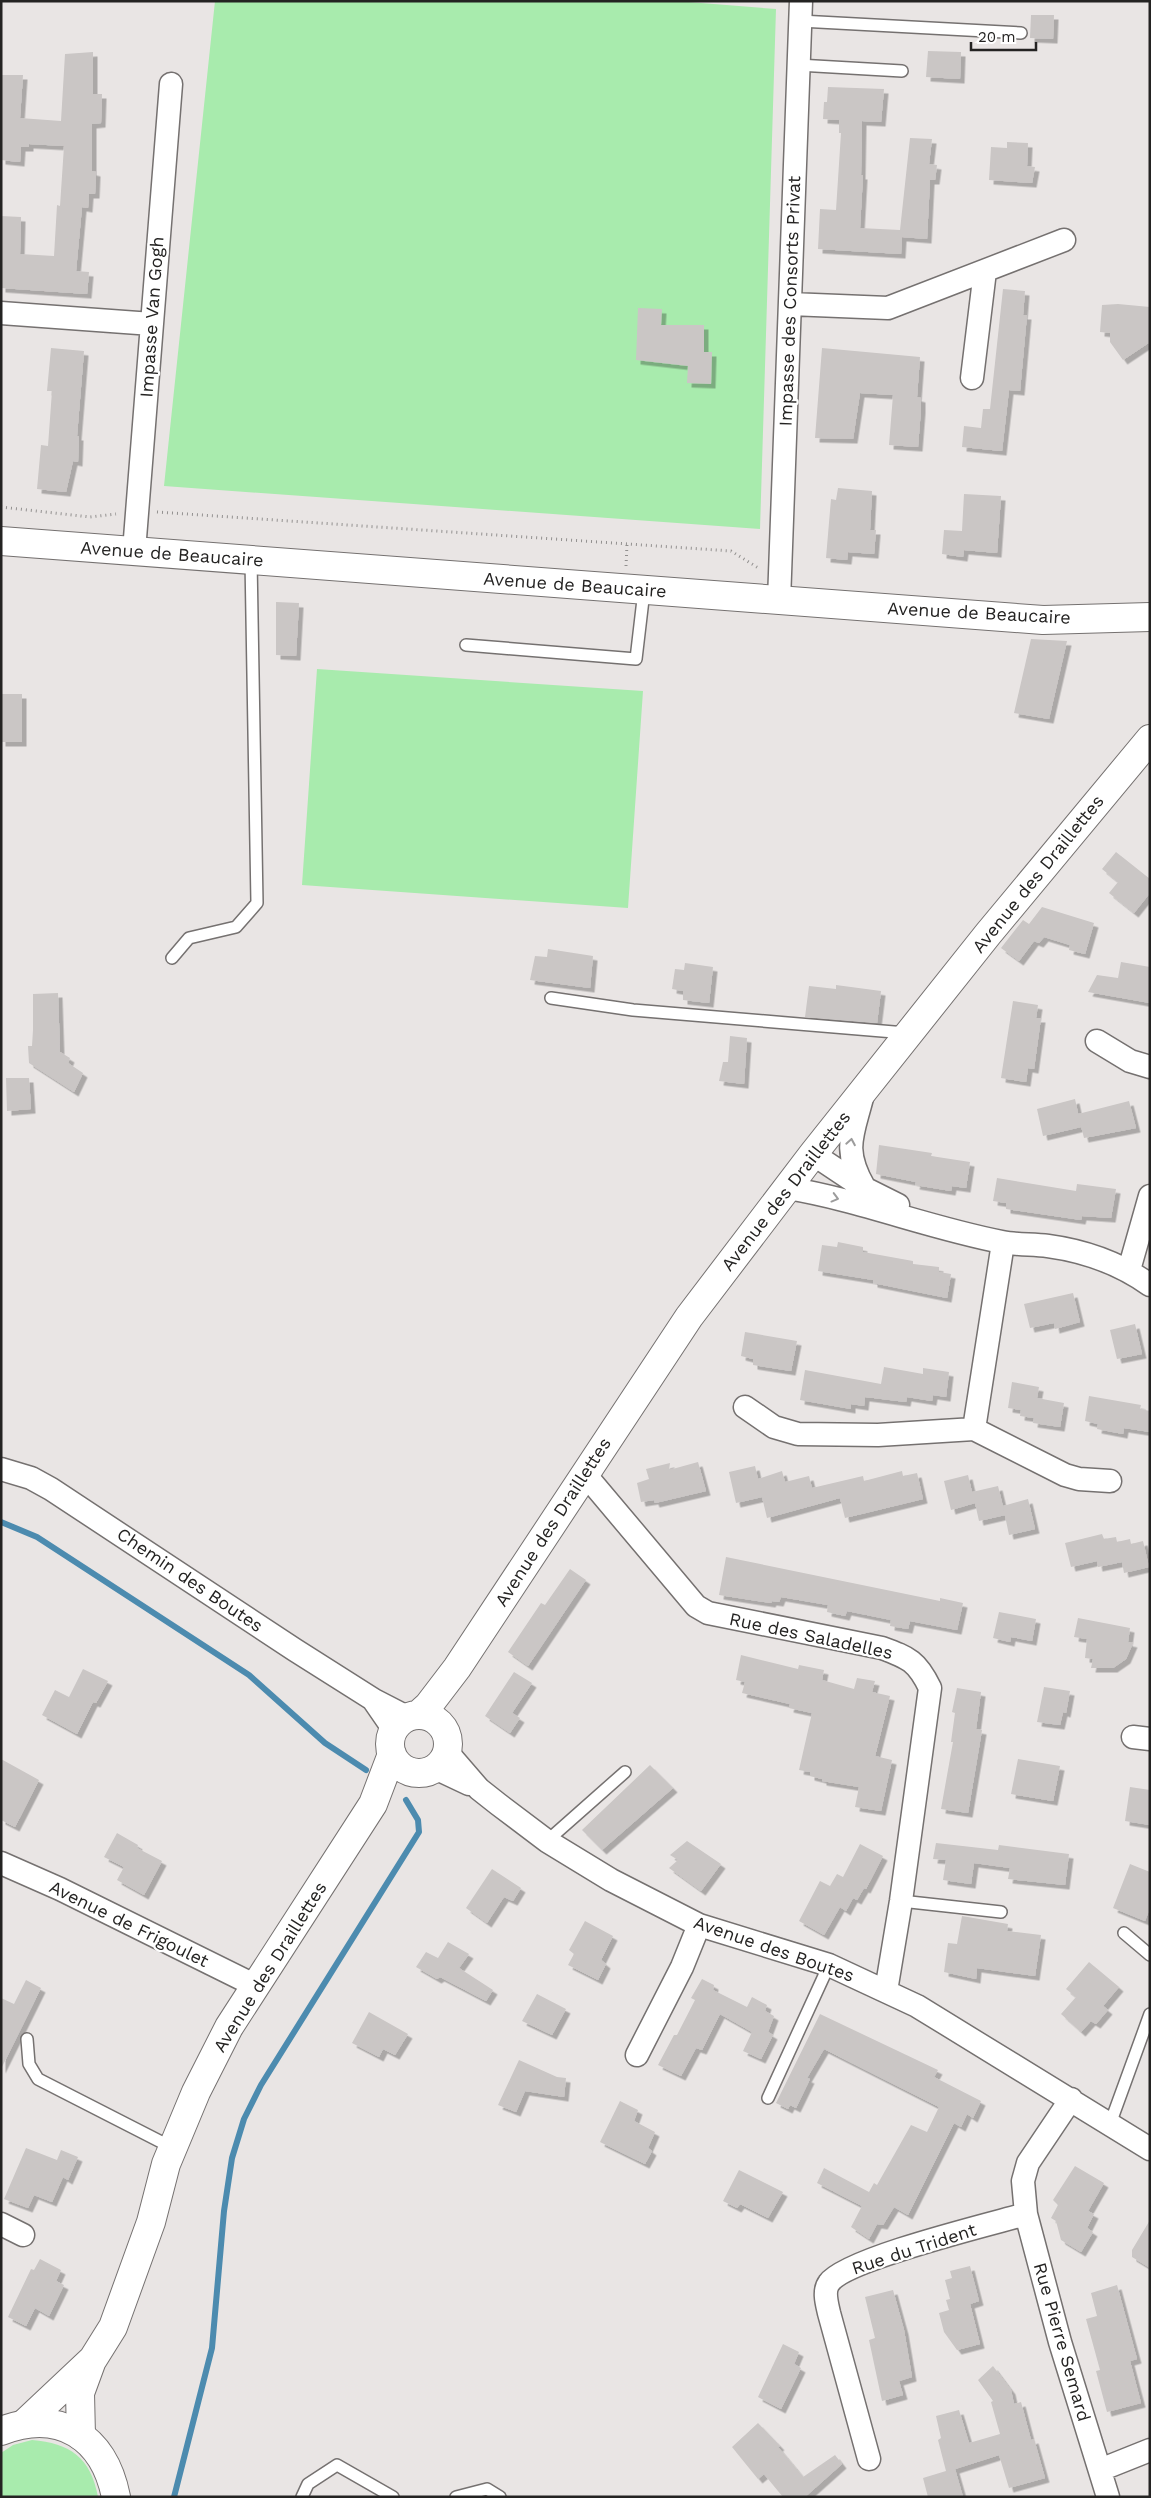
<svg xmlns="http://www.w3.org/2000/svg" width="1151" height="2498" font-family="'Work Sans',sans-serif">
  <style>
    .green { fill: #a8ebad }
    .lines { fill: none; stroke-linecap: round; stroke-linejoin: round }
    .stream { stroke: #4c8baf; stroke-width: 6 }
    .building { fill: #cac6c5; filter: url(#shadow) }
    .service-casing { stroke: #757170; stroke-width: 14 }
    .minor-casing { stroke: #757170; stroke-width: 25 }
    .tertiary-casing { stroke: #757170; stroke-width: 30 }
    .secondary-casing { stroke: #757170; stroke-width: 30 }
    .path { stroke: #92908f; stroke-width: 3; stroke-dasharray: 1 4; stroke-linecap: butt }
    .service { stroke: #fff; stroke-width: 11 }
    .minor { stroke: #fff; stroke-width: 22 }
    .tertiary { stroke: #fff; stroke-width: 28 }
    .secondary { stroke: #fff; stroke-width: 28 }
    .oneway { stroke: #9c9c9c }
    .labels { text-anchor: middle; stroke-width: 4.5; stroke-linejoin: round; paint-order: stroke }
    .street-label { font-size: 18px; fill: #242322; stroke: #fff }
  </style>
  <defs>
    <filter id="shadow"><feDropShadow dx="4.5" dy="4.5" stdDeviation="0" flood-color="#0004"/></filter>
  </defs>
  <rect width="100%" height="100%" fill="#e9e5e4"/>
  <!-- green -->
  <path class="green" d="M215 1H676L776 9 760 529 164 486Z
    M317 669 643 691 628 908 302 885Z
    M32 2440C70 2443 91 2458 98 2497H1V2453L13 2445Z"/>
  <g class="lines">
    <!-- stream -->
    <path class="stream" d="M1 1522 37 1537 249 1675 325 1743 366 1770
      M174 2497 212 2348 224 2211 232 2158 244 2119 261 2085 419 1832 418 1820 406 1800"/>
  </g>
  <!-- building -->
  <path class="building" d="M1031 15H1054L1053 39 1030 38Z
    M928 51 961 52 960 79 926 77Z
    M93 52V94H102L101 123 92 124V171L96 172 95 194H89L88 208 82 207 76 271 89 272 87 294 1 288V216L21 217 20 254 54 256 57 205 60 206 64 146 29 144V147H21L20 162 1 160V75H23L20 118 61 121 65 54Z
    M828 87 884 89 881 122 862 121 861 175H863L860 228 900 230 910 138 932 139 929 164 937 165 935 180H930L927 239 902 237 901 254 818 249 820 209 836 210 841 133H839V120L823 119 824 102H827Z
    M1007 142 1028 143 1027 166 1035 167 1032 183 989 180 991 147 1007 148Z
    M1003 289 1025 291 1023 315H1027L1020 391 1009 390 1002 451 962 447 964 426 981 428 983 409H990Z
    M1118 304 1150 307V342L1123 360 1110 342V333L1100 332 1102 305Z
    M638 308 662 309 661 325H704V352H712L711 384 687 383 688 366 636 360Z
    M51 348 84 351 77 436H79L78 462 73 461 66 492 37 489 41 445 48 446 52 391H47Z
    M822 348 920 357 917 397 921 398V409L918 447 889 445 893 395 860 393 853 439 815 438Z
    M838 488 872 491 870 530H876L874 554 848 552 847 560 826 558 831 499 836 500Z
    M964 494 1001 496 997 553 964 550 963 557 942 554 944 530 962 531Z
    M276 602 299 603 296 656 276 655Z
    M1031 639 1067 641 1049 719 1014 713Z
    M1 694H22V742H1Z
    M1116 852 1150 879V893L1134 913 1109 893 1118 882 1102 869Z
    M1042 907 1094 923 1085 954 1069 950 1070 945 1044 937 1039 943 1034 941 1019 961 1001 948 1023 920 1029 924Z
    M548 949 593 956 590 988 530 980 535 956 547 957Z
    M1121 962 1150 967V1003L1088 992 1097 975 1118 978Z
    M685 963 713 967 709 1003 683 1000V991L672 989 675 969 684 970Z
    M836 985 881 991 877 1023 805 1017 809 986 836 989Z
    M58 993 60 1052 70 1058 68 1063 83 1073 74 1092 29 1063 28 1046H32L33 1030V994Z
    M1013 1001 1038 1005 1036 1018H1041L1034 1069 1028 1068 1026 1082 1001 1078Z
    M730 1036 747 1038 744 1084 719 1081 723 1062H728Z
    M6 1078H29L31 1109 7 1111Z
    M1075 1099 1081 1127 1043 1136 1037 1109Z
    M1129 1101 1136 1128 1084 1138 1078 1114Z
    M879 1145 932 1153 931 1156 970 1162 966 1188 952 1186 951 1191 915 1185 916 1182 876 1174Z
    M997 1178 1076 1191 1077 1184 1116 1189 1111 1218 1082 1216 1081 1220 1006 1209V1203L993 1201Z
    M838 1242 863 1247V1252L913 1261V1264L939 1267V1272L951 1274 947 1298 873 1283V1280L818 1271 822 1245 837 1247Z
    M1073 1293 1080 1322 1055 1329 1054 1323 1030 1328 1024 1304Z
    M1135 1324 1142 1354 1117 1359 1110 1330Z
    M745 1332 797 1341 791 1371 753 1365V1359L741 1356Z
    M884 1367 923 1374V1368L949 1372 946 1397 933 1395 932 1401 907 1397 906 1402 865 1397 864 1406 851 1404V1409L800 1400 805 1370 881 1384Z
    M1012 1382 1039 1387 1037 1398 1064 1403 1060 1427 1033 1423 1034 1418 1020 1416 1021 1410 1008 1408Z
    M1089 1396 1141 1405 1140 1409 1150 1411V1432L1124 1428 1123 1434 1097 1429 1098 1424 1085 1421Z
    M698 1462 706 1491 655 1503 654 1500 641 1502 637 1483 649 1479 646 1469 670 1463 669 1470Z
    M755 1466 758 1479 782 1471 785 1482 809 1476 812 1488 863 1476 864 1481 902 1471 903 1476 917 1473 923 1499 845 1518 840 1498 767 1518 762 1497 736 1503 729 1472Z
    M968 1475 972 1492 998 1486 1005 1515 979 1521 975 1503 951 1510 944 1481Z
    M1028 1499 1035 1529 1009 1535 1003 1506Z
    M1102 1534 1104 1539 1116 1537 1117 1542 1130 1539 1131 1544 1143 1541 1149 1567 1124 1573 1122 1562 1098 1567 1097 1561 1071 1567 1065 1543Z
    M726 1557 940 1601V1598L963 1603 957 1630 910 1621 908 1629 890 1626 891 1620 847 1611 845 1616 827 1612 828 1605 781 1597 779 1602 772 1601 771 1603 719 1595Z
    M570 1569 586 1580 528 1666 508 1652 541 1603 545 1605Z
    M999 1612 1036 1619 1032 1641 1011 1637 1010 1642 993 1638Z
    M1078 1618 1130 1628 1128 1642 1133 1643 1126 1659 1113 1668H1091L1093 1659 1085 1658 1087 1639 1074 1637Z
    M741 1655 798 1669 799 1665 824 1670 822 1680 854 1689 857 1678 875 1681 872 1692 890 1696 875 1756 892 1760 881 1811 855 1807 859 1787 822 1781V1779L810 1776V1772L799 1770 812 1713 789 1708 790 1704 742 1693 745 1682 736 1680Z
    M83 1669 108 1681 96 1703 93 1702 77 1734 42 1715 55 1690 69 1697Z
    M514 1672 532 1683 512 1713 520 1718 510 1733 485 1716Z
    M1044 1687 1070 1691 1066 1713 1063 1712 1060 1725 1037 1722Z
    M957 1688 981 1692 976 1729 982 1730 968 1813 941 1809 953 1742H951L955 1713 952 1712Z
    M1 1759 39 1780 15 1827 1 1820Z
    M1018 1759 1060 1766 1053 1801 1011 1794Z
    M650 1765 673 1788 602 1850 582 1830Z
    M1130 1787 1150 1790V1825L1125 1821Z
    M117 1833 138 1845 137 1848 162 1861 144 1895 117 1880 124 1867 104 1857Z
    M687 1841 721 1864 701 1891 669 1868 678 1860 670 1855Z
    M936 1843 998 1850 999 1845 1069 1854 1065 1885 1008 1879 1010 1868 974 1863 971 1884 943 1880 946 1860 933 1859Z
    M860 1844 883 1856 866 1889 864 1888 857 1900 853 1898 846 1911 840 1907 824 1935 799 1921 820 1881 830 1886 837 1874 843 1877Z
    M1130 1864 1150 1872V1908L1145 1921 1113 1908Z
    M492 1869 521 1888 513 1901 504 1897 487 1923 466 1908Z
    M962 1916 1008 1924 1007 1931 1041 1935 1035 1976 977 1968 976 1979 944 1972 948 1943 957 1944Z
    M585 1921 613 1936 601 1960 606 1964 598 1980 568 1965 574 1954 569 1950Z
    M448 1942 469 1954 459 1968 493 1990 486 2001 440 1977 437 1979 416 1967 426 1952 438 1958Z
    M1089 1962 1119 1987 1103 2006 1108 2010 1096 2024 1091 2021 1081 2032 1061 2014 1076 1997 1066 1989Z
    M702 1979 714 1985 713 1990 747 2007 752 1997 767 2005 765 2011 774 2016 768 2032 773 2035 761 2059 743 2051 752 2032 720 2014 702 2050 696 2048 681 2076 658 2065 674 2035H677L695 2000 691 1998Z
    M26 1980 41 1988 1 2069V1998L14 2004Z
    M537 1994 566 2009 552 2035 522 2021Z
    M369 2012 408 2034 395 2055 383 2049 379 2057 352 2043Z
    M820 2014 938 2070 934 2077 981 2101 973 2118 967 2114 961 2127 954 2123 908 2215 894 2207 883 2225 877 2224 869 2239 851 2227 862 2206 817 2183 824 2168 869 2192 874 2183 877 2185 911 2125 927 2132 939 2107 824 2049 807 2078 810 2079 796 2108 790 2105 788 2109 776 2103Z
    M519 2060 557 2077 566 2078 564 2097 525 2091 516 2112 498 2105Z
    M620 2101 638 2110 634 2121 655 2132 648 2148 652 2151 645 2164 600 2142Z
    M26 2148 57 2160 61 2150 78 2157 68 2180 63 2177 52 2202 34 2195 28 2208 4 2199Z
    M1075 2166 1104 2183 1088 2211 1094 2214 1087 2228 1093 2232 1081 2252 1061 2240 1056 2221 1051 2218 1058 2205 1053 2200Z
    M739 2170 783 2192 768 2218 740 2204 737 2208 723 2201Z
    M1150 2220V2268L1132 2257V2250Z
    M40 2259 61 2270 56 2281 64 2285 49 2316 35 2308 26 2326 8 2317 31 2269 34 2270Z
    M970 2266 979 2301 970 2304 980 2344 957 2350 944 2332 939 2313 949 2310 946 2300 950 2299 945 2280 952 2278 950 2271Z
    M1117 2285 1137 2359 1130 2361 1141 2403 1107 2412 1096 2371 1100 2370 1086 2319 1097 2316 1091 2293Z
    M893 2290 904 2330 912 2377 899 2381 903 2395 882 2401 869 2340 875 2338 865 2297Z
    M783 2344 799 2352 794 2364 801 2368 781 2409 758 2397Z
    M993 2366 1011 2390 1014 2404 1021 2402 1031 2440 1034 2439 1045 2478 1009 2488 999 2455 952 2470 955 2469 963 2497H928L923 2478 946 2471 938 2440 941 2438 936 2416 959 2410 969 2443 1000 2434 991 2402 993 2401 978 2380Z
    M758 2423 780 2446 778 2447 803 2477 835 2455 842 2464 805 2497H783L764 2474 758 2479 732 2447Z"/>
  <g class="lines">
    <defs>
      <path id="service" d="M800 21 1021 33
        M798 65 902 71
        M466 645 636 659 644 591
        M172 958 189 938 236 927 257 903 251 560
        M551 998 633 1010 906 1033
        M547 1841 625 1772
        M901 1901 1001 1912
        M1124 1933 1150 1955
        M27 2039 29 2064 38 2079 173 2148
        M768 2098 829 1965
        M1110 2124 1150 2014
        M302 2497 308 2484 337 2465 393 2497
        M456 2497 487 2489 500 2497"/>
      <path id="minor" d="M790 304 888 308 1064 240
        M1 313 152 324
        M972 378 985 271
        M134 551 171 84
        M779 601 801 1
        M1097 1041 1130 1061 1150 1067
        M863 1094C853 1135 842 1148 864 1187
        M813 1154 864 1188 898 1205
        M787 1188C860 1200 929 1228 1002 1242 1017 1245 1033 1244 1048 1246 1085 1251 1119 1263 1150 1285
        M1129 1270 1150 1196
        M745 1407 774 1427 798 1434 878 1435 974 1429 1065 1475 1079 1479 1110 1481
        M974 1429 1003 1243
        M1 1469 31 1478 51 1489 295 1650 374 1700 407 1717
        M584 1473 696 1606 708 1613 882 1648C909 1658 917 1661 930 1688L901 1901 886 1991
        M374 1701 394 1730
        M1133 1737 1150 1739
        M447 1752 479 1789 498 1804 547 1841 611 1880 699 1925 829 1965 917 2006 1150 2149
        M435 1768 469 1784
        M1 1863 60 1889 256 1986
        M637 2055 682 1967 699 1925
        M1071 2099 1028 2163 1023 2181 1026 2214 1060 2342 1108 2497
        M1 2224 23 2235
        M869 2459 829 2313C827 2304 823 2291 829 2283 845 2259 991 2224 1026 2214
        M1100 2470 1150 2450"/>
      <path id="tertiary" d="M1 541 1043 620 1150 617
        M418 1715 428 1706 457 1668 689 1317 813 1154 988 934 1150 739
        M390 1744a29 29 0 1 1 58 0a29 29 0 1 1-58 0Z
        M25 2423 93 2359 113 2327 151 2222 166 2164 196 2092 229 2027 373 1804 392 1754
        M81 2436 80 2393 91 2363"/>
      <path id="secondary" d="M1 2431C60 2408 104 2437 116 2497"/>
    </defs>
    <!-- service casing -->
    <use href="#service" class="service-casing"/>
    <!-- minor casing -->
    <use href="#minor" class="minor-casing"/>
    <!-- tertiary casing -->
    <use href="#tertiary" class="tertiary-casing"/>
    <!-- secondary casing -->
    <use href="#secondary" class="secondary-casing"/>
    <!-- path -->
    <path class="path" d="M1 507 90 517 116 514
      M157 512 731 551 760 569
      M626 566 627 544"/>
    <!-- service -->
    <use href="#service" class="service"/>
    <!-- minor -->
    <use href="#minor" class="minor"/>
    <!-- tertiary -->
    <use href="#tertiary" class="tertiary"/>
    <!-- secondary -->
    <use href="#secondary" class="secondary"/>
  </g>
  <!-- one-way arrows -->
  <defs><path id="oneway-chevron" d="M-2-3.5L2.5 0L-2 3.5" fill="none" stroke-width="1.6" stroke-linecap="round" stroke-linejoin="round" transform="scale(1.25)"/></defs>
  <g class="oneway">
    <use href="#oneway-chevron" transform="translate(851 1142) rotate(-80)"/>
    <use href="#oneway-chevron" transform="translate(835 1198) rotate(15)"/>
  </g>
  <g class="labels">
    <!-- street labels -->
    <g class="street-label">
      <text transform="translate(790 301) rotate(-88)" y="6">Impasse des Consorts Privat</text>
      <text transform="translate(152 317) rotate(-86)" y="6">Impasse Van Gogh</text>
      <text transform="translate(172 554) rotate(4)" y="6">Avenue de Beaucaire</text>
      <text transform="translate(575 585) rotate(4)" y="6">Avenue de Beaucaire</text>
      <text transform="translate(979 613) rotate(3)" y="6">Avenue de Beaucaire</text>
      <text transform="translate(1038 874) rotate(-51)" y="6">Avenue des Draillettes</text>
      <text transform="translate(786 1191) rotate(-52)" y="6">Avenue des Draillettes</text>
      <text transform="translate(553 1522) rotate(-57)" y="6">Avenue des Draillettes</text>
      <text transform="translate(190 1580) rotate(34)" y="6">Chemin des Boutes</text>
      <text transform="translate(811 1636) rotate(12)" y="6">Rue des Saladelles</text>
      <text transform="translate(129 1924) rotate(26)" y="6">Avenue de Frigoulet</text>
      <text transform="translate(774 1949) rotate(19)" y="6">Avenue des Boutes</text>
      <text transform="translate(270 1967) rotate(-58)" y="6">Avenue des Draillettes</text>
      <text transform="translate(914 2249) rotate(-18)" y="6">Rue du Trident</text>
      <text transform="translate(1062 2342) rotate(74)" y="6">Rue Pierre Semard</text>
    </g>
  </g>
  <!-- border -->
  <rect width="1151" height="2498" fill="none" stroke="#242322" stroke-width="5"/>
  <!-- scale -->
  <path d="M971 42v8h65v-8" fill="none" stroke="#242322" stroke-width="2.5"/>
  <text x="978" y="42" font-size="15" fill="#242322" stroke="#ffffff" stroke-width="4" paint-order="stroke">20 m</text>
</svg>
